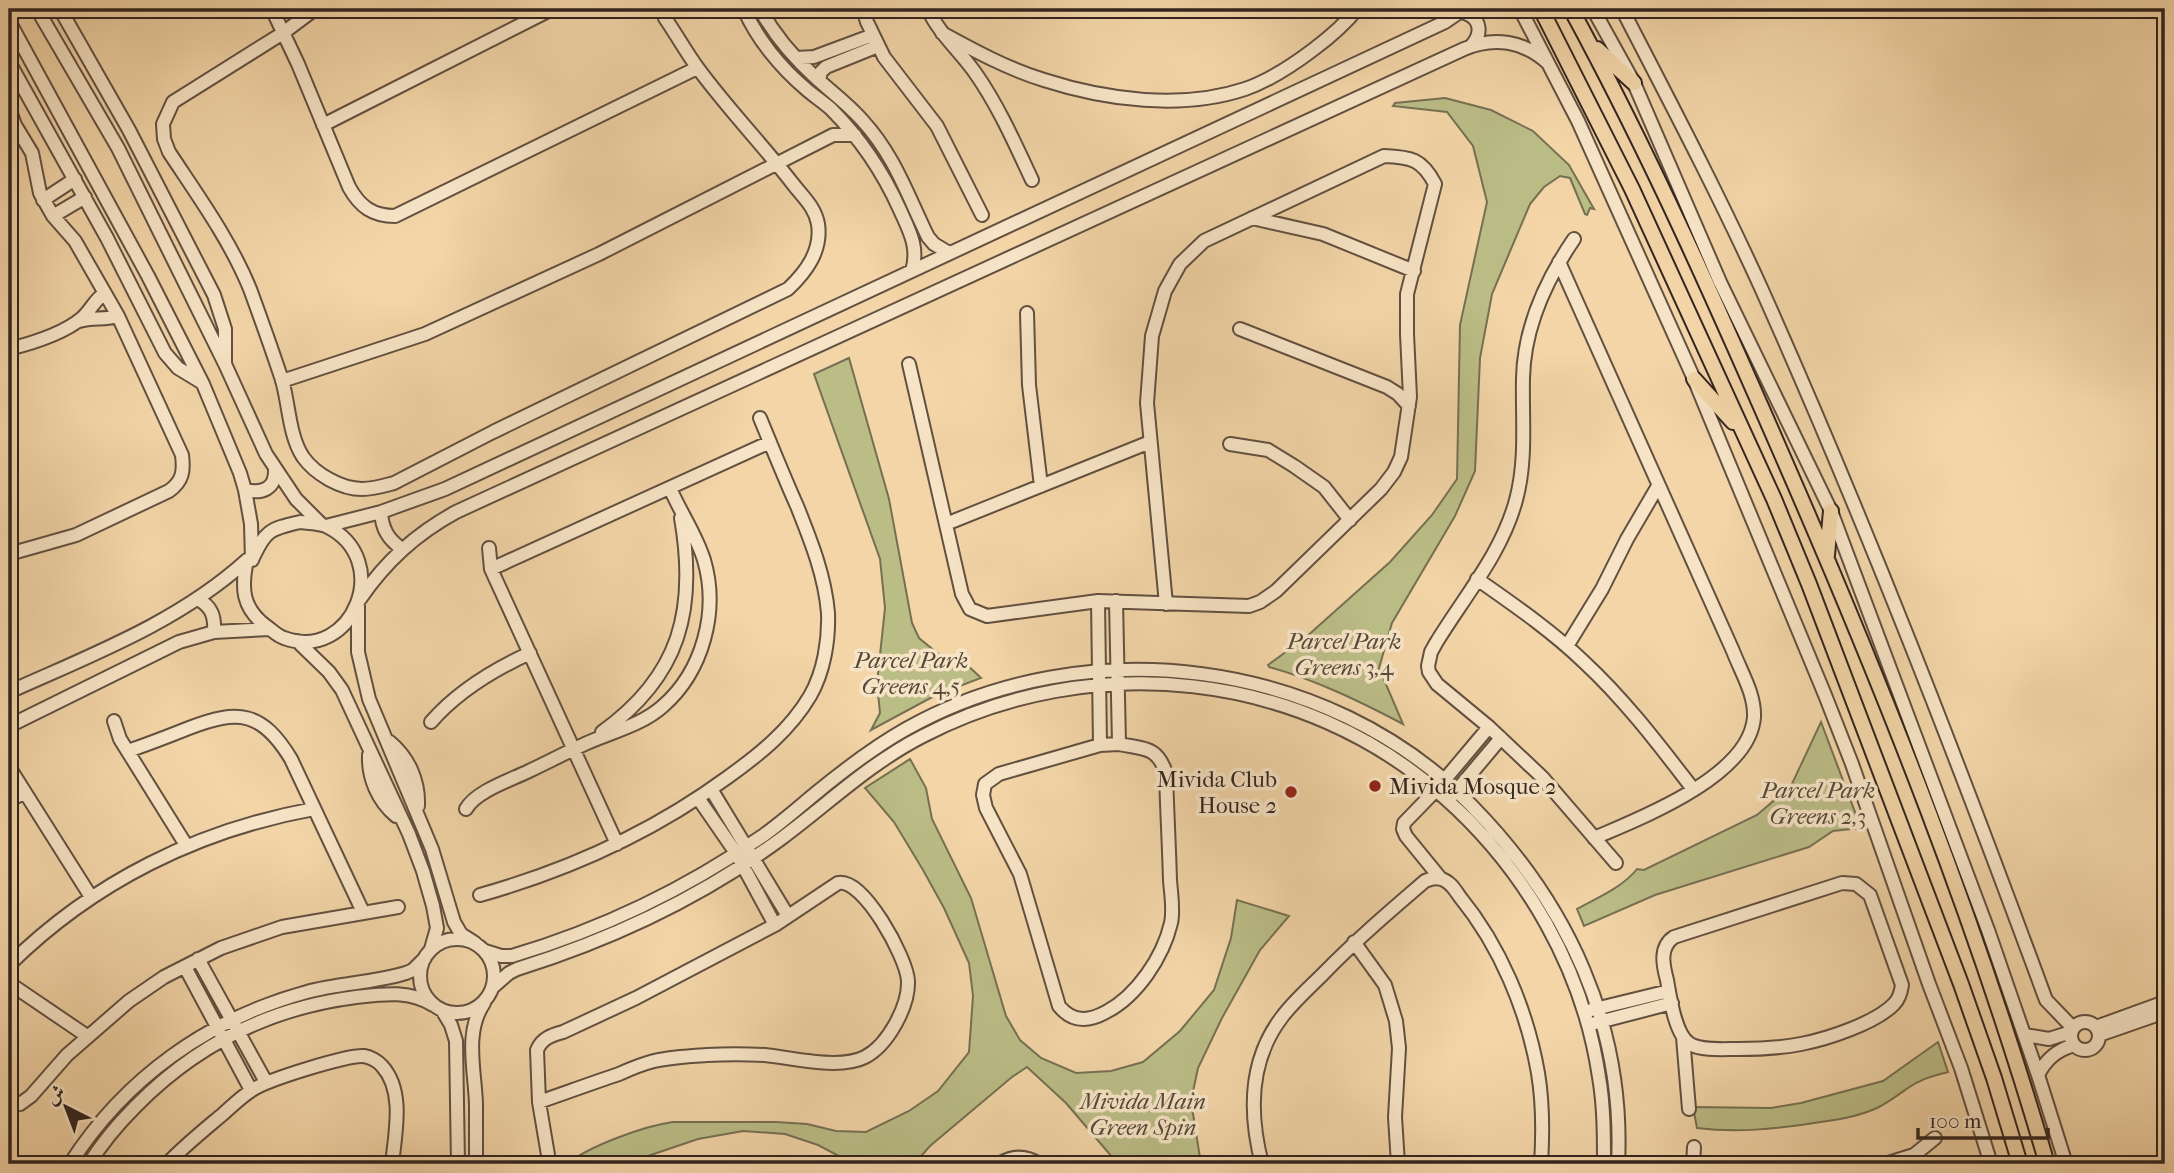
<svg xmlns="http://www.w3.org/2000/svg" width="2174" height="1173" font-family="'IM FELL French Canon',Amiri,serif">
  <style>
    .green { fill: #bbbd87; stroke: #767053; stroke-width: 2 }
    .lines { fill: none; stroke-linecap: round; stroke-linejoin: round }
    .minor-casing { stroke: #625041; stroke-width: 16 }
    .major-casing { stroke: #32241f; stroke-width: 18 }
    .minor { stroke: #f7e4c6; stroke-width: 12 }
    .major { stroke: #f3d5a8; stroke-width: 14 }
    .poi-dot { fill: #8f2418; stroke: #f7e4c6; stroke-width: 2.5 }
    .labels { text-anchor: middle; stroke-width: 7; stroke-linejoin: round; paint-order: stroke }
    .park-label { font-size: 23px; font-style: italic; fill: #544a39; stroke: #f7e4c6 }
    .poi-label { font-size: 23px; fill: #32241f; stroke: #f7e4c6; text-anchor: end }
  </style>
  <rect width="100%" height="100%" fill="#f3d5a8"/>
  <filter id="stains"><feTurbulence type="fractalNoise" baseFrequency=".00286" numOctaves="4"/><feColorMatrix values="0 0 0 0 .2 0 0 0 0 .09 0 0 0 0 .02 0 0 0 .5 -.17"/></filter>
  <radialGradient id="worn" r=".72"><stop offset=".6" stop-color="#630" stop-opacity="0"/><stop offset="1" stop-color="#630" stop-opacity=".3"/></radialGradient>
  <!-- green -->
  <path class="green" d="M1445 98 1491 110 1533 131 1569 165 1594 209 1590 208 1587 215 1585 214 1570 178 1560 176 1544 187 1530 204 1492 294 1480 358 1475 471 1455 516 1392 623 1379 668 1403 724C1359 701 1316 680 1269 667L1268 665 1305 638 1390 562 1432 515 1457 479 1460 325 1487 202 1473 146 1447 112 1393 106 1395 103Z
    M849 358 889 499 912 623 919 638 941 656 965 663 981 678 936 695 871 730 880 713 877 683 885 608 880 559 814 374Z
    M1821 722 1861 828 1833 831 1809 847 1655 895 1584 926 1577 909C1597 898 1623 887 1637 869L1644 870 1757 815 1791 786Z
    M910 759 926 788 932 819 971 898 1006 1016 1020 1040 1041 1058 1076 1073 1111 1071 1143 1062 1180 1031 1214 990 1231 938 1237 900 1289 916 1260 950 1222 1018 1198 1068 1191 1101 1201 1164H1118L1066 1103 1027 1067 1012 1077 930 1146 914 1164H854L818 1145 785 1134 743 1131 698 1139 639 1159 628 1164H567C589 1146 644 1126 673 1122H776L807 1124 836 1131 866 1132 909 1111 938 1091 969 1052 973 996 969 963 944 908 923 870 894 822 865 788Z
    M1938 1042 1948 1072C1934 1076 1920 1079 1908 1088 1898 1095 1889 1102 1877 1108 1857 1117 1836 1120 1814 1123 1775 1129 1737 1133 1697 1128L1693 1107 1771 1108 1801 1103 1883 1081Z"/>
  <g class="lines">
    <defs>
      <path id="minor" d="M37 9 118 148 225 364 266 454 296 499 321 524
        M60 9 129 130 214 295 225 329V364
        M272 9 298 64 349 187C360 207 373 216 395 216L697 68
        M315 9 283 33 173 102 163 124 164 139 169 152C198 196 230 240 250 289 261 319 272 350 282 380 289 404 289 436 303 457 315 474 341 489 362 489 374 489 383 486 394 483L493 432 788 289C806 272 822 251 818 224 815 207 803 197 793 184 762 144 727 108 697 67 686 52 676 34 665 18L662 9
        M744 9C757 39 781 68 806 89 814 96 823 102 831 109 861 139 883 172 900 210 910 232 919 248 912 271
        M760 9C774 34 793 57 814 76 830 91 847 103 862 120 895 156 907 194 928 237L934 244 949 253
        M863 9 867 22 884 57 937 126 982 215
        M928 9C939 34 961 52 976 74 999 107 1015 144 1032 180
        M1520 9 1578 121 1694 379 1825 695 1852 764 1929 984 1961 1068 1991 1164
        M1593 9 1634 83 1720 282 1831 511 1988 930 2038 1075 2066 1164
        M1622 9C1670 102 1719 195 1762 290 1866 523 1958 761 2046 1000L2073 1028
        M1461 12C1479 15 1484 31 1472 45
        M9 21 148 276 203 384 240 473 245 490 251 524 252 560
        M942 33C975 51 1008 69 1044 80 1106 100 1182 110 1245 89 1271 80 1293 65 1314 49 1330 37 1345 24 1357 9
        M796 58 814 57 873 35
        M9 62 107 238 165 353 178 368 201 382
        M819 80 821 72 826 67 878 46
        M9 108 15 125 32 153 40 193 53 216 75 241 118 316 182 455C184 471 183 481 169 491L76 535 9 554
        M323 125 552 9
        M43 200 75 179
        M53 216 85 197
        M1252 218 1323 234 1414 271
        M1574 239C1546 280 1524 328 1523 378 1522 419 1527 459 1516 500 1502 553 1464 597 1436 643L1431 652 1428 666 1429 672 1437 684 1489 727 1542 777 1616 863
        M1559 262 1733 651C1741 672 1755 694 1754 717 1750 776 1641 818 1594 838
        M1027 313 1029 385 1041 486
        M79 321C92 317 105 320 118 316
        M1240 329 1387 387 1398 394 1409 406
        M9 349C33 343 63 334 82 318 91 310 95 299 105 293
        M909 364 962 594 970 609 987 616 1098 601 1249 606 1260 602 1276 591 1381 489 1394 472 1401 457 1410 397 1407 334V294L1435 184C1422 159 1411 157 1384 156L1204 241 1180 264 1165 291 1152 336 1147 403 1166 604
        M282 381 425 334 599 254 833 135H855
        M1230 444 1268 450 1294 466 1324 487 1350 520
        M245 490C262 494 276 489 275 469
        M381 512C382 529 388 539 402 549
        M300 522C308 523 318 523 326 526 395 559 353 663 284 638 277 636 272 630 266 626 242 608 241 588 247 560H252C265 531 269 529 300 522Z
        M946 524 1150 442
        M326 526 381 512 445 489 1445 22 1464 9
        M489 548 491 569 617 844
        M491 569 770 442
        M1477 579C1514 605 1552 631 1584 662 1625 700 1659 745 1693 789
        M197 599C212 606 215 617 214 632
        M360 599C386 561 416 534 456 512L1464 49C1494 36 1524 41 1548 63
        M1098 601 1100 745
        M1116 601 1119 744
        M358 606V652L369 699 432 849 454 922 461 934 475 943
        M297 641 329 672 342 690 409 834 423 871 433 906 437 928 431 949
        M1567 646 1602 589 1627 539 1658 486
        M9 692C91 655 179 622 247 560
        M114 721 120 739 186 845
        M431 722C458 691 493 670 530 653
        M9 726 179 642 214 632 270 629
        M602 732C680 676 697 610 681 518
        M390 742C409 758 419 781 418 806
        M1119 744C1144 749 1157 746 1166 773 1167 809 1169 845 1170 880 1171 894 1174 910 1171 923 1163 957 1137 996 1106 1012 1088 1022 1072 1022 1059 1006L1020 874 986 808 983 795 985 784 999 774 1100 745Z
        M128 751C148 744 169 736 189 728 238 709 262 711 291 759L363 912
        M369 755C368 778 378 801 396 816
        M9 767 91 897
        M711 789 788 916
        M1453 795 1501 738
        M698 798 736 853 775 925
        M9 800 24 793
        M466 809C476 791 511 780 529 771 548 762 567 752 587 743 612 732 642 725 663 706 703 671 719 611 704 560 696 534 680 512 670 488
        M1441 879 1406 836 1403 829 1404 823 1436 790 1489 727
        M1842 883 1856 884 1870 895 1902 985C1901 992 1899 999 1894 1004 1876 1023 1827 1039 1801 1044 1781 1048 1759 1049 1738 1049 1724 1049 1702 1051 1690 1044 1675 1035 1670 997 1667 980 1663 965 1659 947 1674 937Z
        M480 895C569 870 653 832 728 777 760 754 790 730 810 696 824 672 829 640 828 613 825 576 811 541 797 506 784 477 772 447 760 418
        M420 976a37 37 0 1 1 74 0a37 37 0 1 1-74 0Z
        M1354 942 1385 985 1396 1021 1399 1048 1395 1117 1398 1164
        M485 951 501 956H512C603 929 686 889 764 835 782 822 799 807 816 793 844 770 874 747 906 729 1085 628 1328 658 1472 806 1568 904 1625 1026 1618 1164
        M198 959 266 1082
        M9 965C93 882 198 830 314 809
        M185 967 251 1090
        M9 983 87 1036
        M493 987 509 973 517 969C613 939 701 898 782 838 829 803 870 763 923 736 1091 649 1302 670 1445 798 1526 870 1583 969 1599 1077 1604 1106 1604 1135 1604 1164
        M442 1010 451 1025 456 1041 458 1164
        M1591 1010 1669 991
        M2071 1036a14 14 0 1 1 28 0a14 14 0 1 1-28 0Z
        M1595 1023 1672 1003
        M2096 1027 2165 1002
        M2025 1035 2049 1039 2071 1032
        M2099 1035 2165 1012
        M1683 1037 1689 1109
        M2038 1075C2046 1059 2057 1050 2074 1045
        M539 1102C565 1093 592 1083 619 1074 630 1069 642 1064 654 1061 670 1057 690 1056 707 1055 725 1054 746 1054 765 1055 793 1058 839 1070 865 1057 888 1045 909 1006 908 981 907 958 863 877 838 883L775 925 636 998 563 1032C552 1035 542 1038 537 1050L539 1102 548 1155
        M9 1106 20 1104 31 1096 67 1055 129 1001 164 977 221 948 282 927 398 907
        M70 1164C125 1078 208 1019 307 992 339 983 374 983 406 973L413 970 425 958
        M89 1164C102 1143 118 1124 136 1106 197 1044 269 1008 356 997 383 994 409 990 433 1005
        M167 1164C184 1146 204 1130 223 1114 232 1106 241 1097 252 1090 267 1080 346 1055 364 1056 370 1057 378 1061 382 1066 405 1091 395 1134 392 1164
        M476 1164C476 1144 476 1124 476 1104 475 1071 464 1032 484 1003
        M999 1164C1012 1156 1025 1155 1039 1164
        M1262 1164C1249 1114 1249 1060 1282 1017 1294 1001 1309 988 1323 974 1355 941 1390 911 1425 881 1430 879 1435 877 1441 879 1450 881 1455 890 1460 897 1500 946 1527 1010 1538 1073 1543 1103 1543 1133 1541 1164
        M1693 1164 1694 1147
        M1885 1164 1914 1155 1935 1138"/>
      <path id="major" d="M1541 9 1632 189 1774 499 1809 584 1961 984 1994 1078 2020 1164
        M1571 9C1651 156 1719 310 1786 464 1885 691 1978 926 2047 1164
        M1597 49 1634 83
        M1694 379 1733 422
        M1827 555 1831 511"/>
    </defs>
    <!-- minor casing -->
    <use href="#minor" class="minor-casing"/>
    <!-- major casing -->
    <use href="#major" class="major-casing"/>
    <!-- minor -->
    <use href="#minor" class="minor"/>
    <!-- major -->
    <use href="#major" class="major"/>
  </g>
  <!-- markers -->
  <g class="poi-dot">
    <circle cx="1375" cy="786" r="7"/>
    <circle cx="1291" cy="792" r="7"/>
  </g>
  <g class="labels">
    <!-- park labels -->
    <g class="park-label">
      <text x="1344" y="649">Parcel Park<tspan x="1344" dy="26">Greens 3,4</tspan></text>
      <text x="911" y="668">Parcel Park<tspan x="911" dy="26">Greens 4,5</tspan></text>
      <text x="1818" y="798">Parcel Park<tspan x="1818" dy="26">Greens 2,3</tspan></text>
      <text x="1143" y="1109">Mivida Main<tspan x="1143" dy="26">Green Spin</tspan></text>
    </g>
    <!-- poi labels -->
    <g class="poi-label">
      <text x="1277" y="787">Mivida Club<tspan x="1277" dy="26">House 2</tspan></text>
      <text x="1389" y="794" text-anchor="start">Mivida Mosque 2</text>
    </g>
  </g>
  <!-- margin -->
  <rect width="2174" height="1173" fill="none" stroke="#f3d5a8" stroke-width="35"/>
  <rect x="10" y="10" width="2153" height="1152" fill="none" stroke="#32241f" stroke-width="3.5"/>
  <rect x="18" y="18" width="2139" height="1138" fill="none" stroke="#32241f" stroke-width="2"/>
  <!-- north arrow -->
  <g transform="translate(66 1107) rotate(318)" stroke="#f7e4c6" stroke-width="5" paint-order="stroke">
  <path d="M0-5L12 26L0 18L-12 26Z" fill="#32241f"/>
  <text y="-10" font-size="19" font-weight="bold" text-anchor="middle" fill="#32241f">ش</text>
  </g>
  <!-- scale -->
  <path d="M1918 1128v10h130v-10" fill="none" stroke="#32241f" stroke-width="3.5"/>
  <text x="1929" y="1128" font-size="21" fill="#32241f" stroke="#f7e4c6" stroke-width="5" paint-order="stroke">100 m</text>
  <rect width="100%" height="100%" filter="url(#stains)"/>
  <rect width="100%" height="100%" fill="url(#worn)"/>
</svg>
